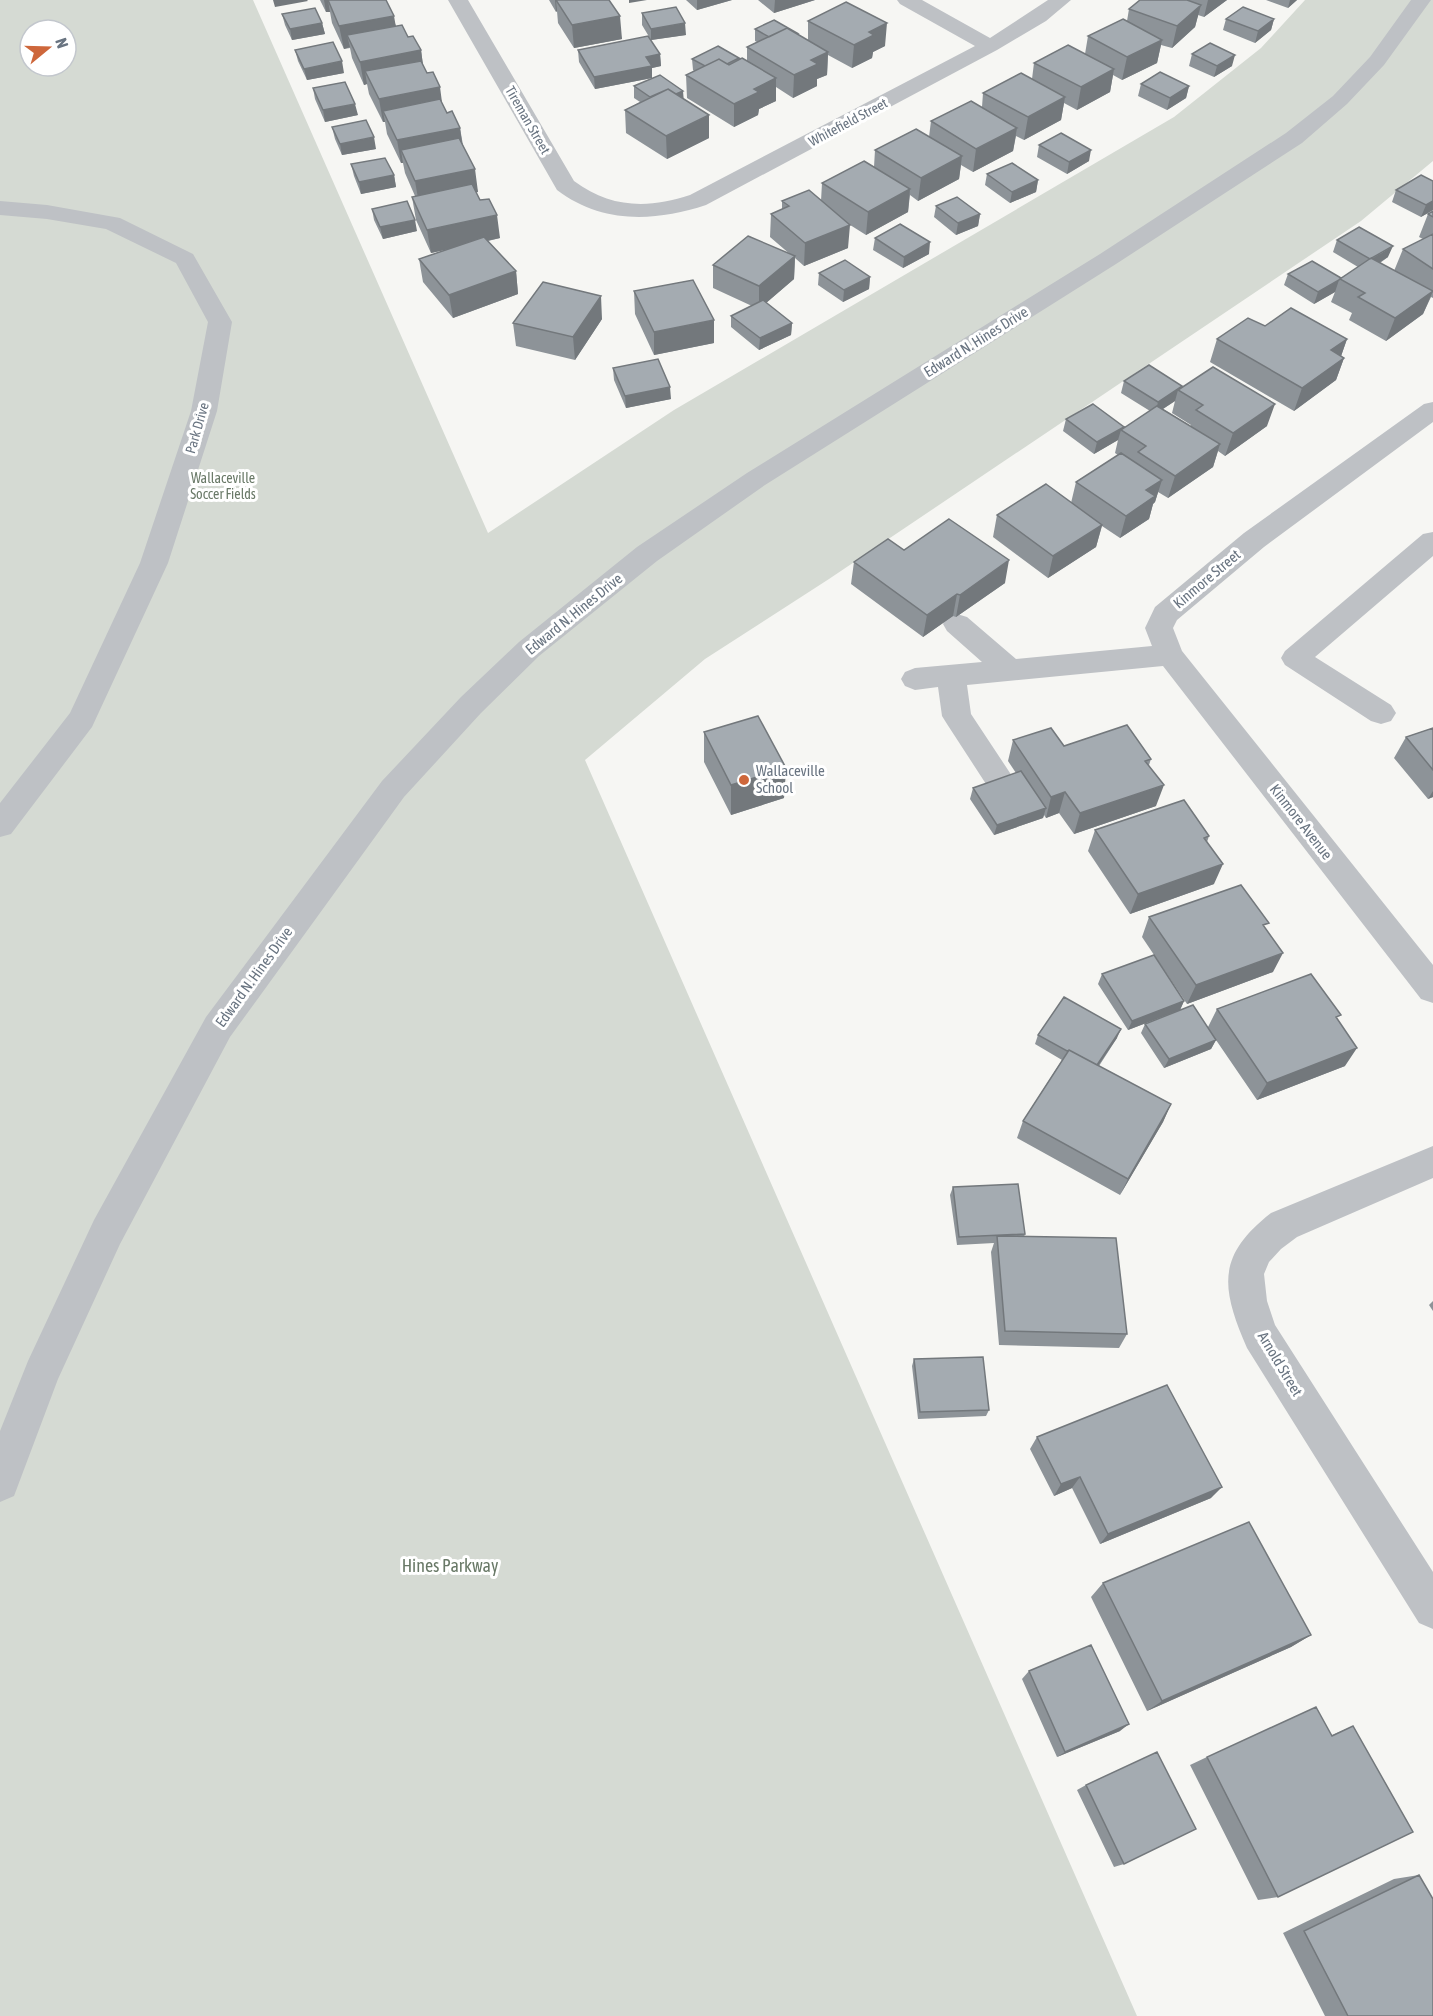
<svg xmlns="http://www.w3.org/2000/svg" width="1433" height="2016" font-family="'Asap Condensed',sans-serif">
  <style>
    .green { fill: #d5dad3; fill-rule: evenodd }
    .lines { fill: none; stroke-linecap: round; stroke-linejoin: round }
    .minor { fill: #bec1c5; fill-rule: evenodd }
    .wall { fill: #8d9398; fill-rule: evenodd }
    .shaded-wall { fill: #73787c }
    .building { fill: #a4abb1; stroke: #73787c; stroke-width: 1.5 }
    .poi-dot { fill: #ce673b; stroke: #fff; stroke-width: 2 }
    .labels { text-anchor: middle; stroke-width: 6; stroke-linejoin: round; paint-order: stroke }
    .far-street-label { font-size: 14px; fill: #697481; stroke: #fff }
    .far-park-label { font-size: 14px; fill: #697967; stroke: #fff }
    .street-label { font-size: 15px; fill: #697481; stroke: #fff }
    .poi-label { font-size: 15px; fill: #697481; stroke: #fff; text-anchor: start }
    .near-park-label { font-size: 18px; fill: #697967; stroke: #fff }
  </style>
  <rect width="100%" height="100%" fill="#f6f6f3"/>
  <!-- green -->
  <path class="green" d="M0 0H253L488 533 674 410 1174 117 1261 48 1305 0H1433V161L1361 221 829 579 705 659 585 760 1137 2016H0ZM30 30H66V66H30Z"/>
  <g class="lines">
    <!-- minor -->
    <path class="minor" d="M448 0H468L574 181C610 208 648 209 690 195L975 46 900 4 897 0H922L990 38 1048 0H1071L1046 21 997 50 706 205C654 222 602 224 557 190Z
      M1411 0H1431L1384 65 1347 104 1302 143 1116 264 765 485 657 561 539 656 481 713 404 797 230 1037 120 1244 58 1379 14 1496 0 1502V1431L28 1361 94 1220 206 1017 382 781 461 697 519 642 637 547 747 473 1100 254 1286 133 1333 96 1370 57Z
      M0 201 47 205 120 218 193 254 232 322 217 411 168 563 92 727 11 834 0 837V803L70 713 140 563 191 411 208 322 176 263 106 229 47 219 0 215Z
      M1433 402V422L1264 547 1177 620 1173 628 1182 651 1433 965V1003L1421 999 1163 666 967 685 971 714 1012 776 1008 784 997 788 986 784 947 724 942 716 938 687 915 690 905 686 901 679 905 672 915 668 982 662 947 631 943 624 947 617 957 614 967 617 1016 659 1152 646 1145 628 1155 607 1244 533 1424 404Z
      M1433 532V556L1315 657 1391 705 1396 713 1391 721 1381 724 1371 721 1285 665 1281 658 1285 651 1423 534Z
      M1433 1146V1178L1297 1237 1281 1249 1269 1262 1264 1274 1267 1301 1275 1325 1433 1572V1629L1419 1623 1247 1348C1221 1288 1216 1256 1271 1213Z"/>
  </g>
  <!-- wall -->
  <path class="wall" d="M320 0H386L396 26 408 37 421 50 423 65 447 113 460 128 463 145 478 192H476L500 238 488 241 516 271 518 294 453 318 423 282 419 259 448 249 431 253 416 220 412 197 415 196 405 173 403 163H401L387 134 385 122H383L369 94 367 84 364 85 352 58 350 48 344 49 332 23 330 12H326Z
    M549 0H609L622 39 574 48 558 23 557 11 556 12Z
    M686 0H732L697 10Z
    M758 0H815L774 13Z
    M1140 0H1227L1204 17 1198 15 1195 27 1172 48 1161 45 1157 63 1122 80 1113 75 1110 92 1077 110 1064 103 1061 120 1024 140 1016 136 1013 151 973 172 961 165 959 179 918 201 910 195 908 212 866 235 847 223 848 248 804 266 795 258 794 279 766 303 792 323 791 335 759 350 731 327V316L752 306 713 288V265L791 255 770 237 771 214 782 209V201H821L822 183 874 167 875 150 929 137 931 121 982 107 983 93 1032 79 1034 63 1085 54 1088 36 1127 21 1129 9Z
    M1266 0H1297L1288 8Z
    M642 13 686 35 651 40 642 25Z
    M282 14 322 23 325 34 292 40 285 25Z
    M1226 19H1274L1271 30 1255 43 1223 30Z
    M808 21 885 46 873 52 872 58 852 68 828 55 827 75 817 79V86L793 98 776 87V101L759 109 758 115 734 127 687 98 686 75 694 71 693 70 692 59 739 58V60L747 61V47L757 42 755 41V29L797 34 808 40Z
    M295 50 344 73 307 80 298 61Z
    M578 50 660 54 661 66 652 68V78L595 89 579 62Z
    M1192 54 1232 66 1214 77 1189 66Z
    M1141 84 1189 86 1186 98 1167 110 1138 96Z
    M634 86 684 99 709 138 667 159 626 133 625 110 640 102 634 98Z
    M313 88 358 115 325 122 315 99Z
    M332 127 376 149 342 155 335 139Z
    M1039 145 1089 161 1067 174 1037 157Z
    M351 164 394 175 396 187 361 194 354 176Z
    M987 174 1038 180 1036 192 1010 203 985 185Z
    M1433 181V210L1421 217 1392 202 1396 190Z
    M936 206 980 214 978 226 956 235 934 217Z
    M372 209 417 231 383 239 374 220Z
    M1433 211V298L1431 297 1423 314 1386 341 1349 320 1352 313 1331 302 1335 292 1314 304 1284 285 1288 274 1341 278 1358 267 1333 252 1337 240 1388 257 1380 263 1394 271 1403 249 1423 239 1419 237 1428 214Z
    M875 238 929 254 903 268 873 250Z
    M819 273 870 277 869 289 843 302 818 285Z
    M634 291 714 343 654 355 635 314Z
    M602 319 575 360 516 346 513 323Z
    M1265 326 1347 339 1341 356 1344 358 1336 380 1294 411 1210 362 1217 339Z
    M613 368 671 399 626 408 614 380Z
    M1124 381 1182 386 1267 426 1225 456 1218 451 1213 467 1168 498 1158 492 1155 502 1153 504 1149 519 1120 538 1102 526 1096 547 1048 578 993 537 997 515 1071 503 1076 482 1118 455 1115 453 1118 440 1094 454 1063 431 1066 419 1124 428 1150 411 1121 393ZM1175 401 1172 413 1191 425V426L1163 409Z
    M904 550 1005 583 956 617 953 616 923 637 851 584 854 562Z
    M1433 728V797L1428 799 1394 758 1406 737Z
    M704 732 786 768 784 798 731 815 704 762Z
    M1013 740 1151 759 1149 765 1156 806 1074 834 1059 813 1046 818 1044 815 1043 818 994 835 970 799 973 788 1016 773 1008 761Z
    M1095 830 1209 836 1207 842 1214 884 1130 914 1088 851Z
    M1149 917 1273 972 1187 1004 1142 937Z
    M1102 974 1184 1001 1180 1010 1128 1030 1098 984Z
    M1217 1009 1338 1020 1345 1066 1257 1100 1216 1040 1211 1049 1164 1068 1141 1033 1145 1024 1208 1027Z
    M1038 1035 1117 1038 1099 1066 1171 1104 1163 1122 1120 1195 1017 1138 1023 1121 1062 1060 1035 1044Z
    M953 1187 1025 1234 1024 1237 1127 1334 1119 1348 999 1345 991 1252 994 1243 957 1245 950 1195Z
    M1433 1301V1311L1429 1305Z
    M914 1359 989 1410 986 1416 918 1419 912 1366Z
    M1037 1437 1211 1498 1100 1544 1072 1488 1054 1496 1030 1449Z
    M1103 1583 1311 1635 1291 1647 1147 1711 1091 1597Z
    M1029 1671 1120 1731 1057 1757 1022 1679Z
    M1353 1726 1278 1897 1258 1900 1190 1765 1207 1757 1332 1735Z
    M1086 1785 1124 1864 1114 1867 1077 1790Z
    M1419 1875 1433 2016H1325L1283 1933 1394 1879Z"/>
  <!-- shaded-wall -->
  <path class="shaded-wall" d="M273 0H307L308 1 275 7Z
    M324 0H381H328L330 12H326Z
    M555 0H556L557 11 556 12Z
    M629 0H647L629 3Z
    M697 0H732L697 10Z
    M775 0H815L774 13Z
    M1208 0H1227L1204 17Z
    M1290 0H1297L1288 8Z
    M1201 5 1195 27 1172 48 1177 26Z
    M394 16 398 39 347 35 350 47 344 49 339 26Z
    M620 16 622 39 574 48 572 25Z
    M1274 19 1271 30 1255 43 1258 31Z
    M322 23 325 34 292 40 290 29Z
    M685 23 686 35 651 40V29Z
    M887 23 885 46 873 52 872 58 852 68 854 45 869 32Z
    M1162 40 1157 63 1122 80 1127 57Z
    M421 50 424 73 365 71 367 84 364 85 360 62Z
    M828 52 827 75 817 79V86L793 98 794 75 811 60Z
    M660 54 661 66 652 68V78L595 89 594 77 646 57Z
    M1235 55 1232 66 1214 77 1217 66Z
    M342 61 344 73 307 80 304 69Z
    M1114 69 1110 92 1077 110 1081 87Z
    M776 78V101L759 109 758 115 734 127V104L754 89Z
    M1189 86 1186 98 1167 110 1170 98Z
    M440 87 443 110 383 111 385 122H383L379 99Z
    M683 91 684 103 657 102Z
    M1065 97 1061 120 1024 140 1028 117Z
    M355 104 358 115 325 122 323 110Z
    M709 115V138L667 159 666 136Z
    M460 128 463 150H401L403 163H401L397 140Z
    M1017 128 1013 151 973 172 976 149Z
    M374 137 376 149 342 155 340 144Z
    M1091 150 1089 161 1067 174 1069 162Z
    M962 156 959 179 918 201 921 178Z
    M475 169 478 192 419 204 415 181Z
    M394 175 396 187 361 194 359 182Z
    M1038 180 1036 192 1010 203 1012 192Z
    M910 189 908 212 866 235 868 212Z
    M1433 201V210L1421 217 1426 205Z
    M980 214 978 226 956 235 958 223Z
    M497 215 500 238 431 253 427 230Z
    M415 220 417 231 383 239 380 227Z
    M850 225 848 248 804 266 805 243Z
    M930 242 929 254 903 268 904 257Z
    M1393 246 1388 257 1366 271 1370 260Z
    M795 256 794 279 759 309V286Z
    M516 271 518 294 453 318 449 295Z
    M870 277 869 289 843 302 844 290Z
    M1339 280 1335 292 1314 304 1318 292Z
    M1433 291 1423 314 1386 341 1395 318Z
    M601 296 602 319 575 360 573 337Z
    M714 320V343L654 355V332Z
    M792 323 791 335 759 350 760 338Z
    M1347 339 1339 362 1344 358 1336 380 1294 411 1302 388 1331 350Z
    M1182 386 1178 390 1175 401 1155 414 1158 402Z
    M670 387 671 399 626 408 625 396Z
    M1275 404 1267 426 1225 456 1233 433Z
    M1124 427 1123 431 1121 430 1118 440 1094 454 1097 442Z
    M1220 444 1213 467 1168 498 1175 476Z
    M1162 480 1155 502 1153 504 1149 519 1120 538 1126 516 1146 490Z
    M1102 525 1096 547 1048 578 1053 556Z
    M1009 560 1005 583 956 617 960 595Z
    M957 594 953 616 923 637 927 615Z
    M786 768 784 798 731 815V785Z
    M1164 785 1156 806 1074 834 1080 813Z
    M1433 791V797L1428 799Z
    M1065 792 1059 813 1046 818 1051 797Z
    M1046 808 1043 818 994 835 997 825Z
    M1223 864 1214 884 1130 914 1138 894Z
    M1283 953 1273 972 1187 1004 1196 985Z
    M1184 1001 1180 1010 1128 1030 1132 1021Z
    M1121 1029 1117 1038 1091 1076 1095 1067Z
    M1216 1040 1211 1049 1164 1068 1169 1059Z
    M1357 1048 1345 1066 1257 1100 1267 1083Z
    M1171 1104 1163 1122 1120 1195 1128 1179Z
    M1080 1477 1072 1488 1054 1496 1061 1484Z
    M1222 1487 1211 1498 1100 1544 1108 1534Z
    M1311 1635 1291 1647 1147 1711 1162 1701Z
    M1129 1724 1120 1731 1057 1757 1065 1752Z"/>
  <!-- building -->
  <path class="building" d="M328 0H386L394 16 339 26Z
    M556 0H609L620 16 572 25Z
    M1140 0H1187L1201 5 1177 26 1129 9Z
    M846 2 887 23 869 32 874 35 854 45 808 21Z
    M676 7 685 23 651 29 642 13Z
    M1243 7 1274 19 1258 31 1226 19Z
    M315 8 322 23 290 29 282 14Z
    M1123 19 1162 40 1127 57 1088 36Z
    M774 20 797 33H796L787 28 769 37 755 29Z
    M402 25 408 37 413 36 421 50 360 62 347 35Z
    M787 28 828 52 811 60 818 64 794 75 747 47Z
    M648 36 660 54 646 57 652 66 594 77 578 50Z
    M333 42 342 61 304 69 295 50Z
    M1210 43 1235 55 1217 66 1192 54Z
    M1068 45 1114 69 1081 87 1034 63Z
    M718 46 739 58 727 64 719 59 705 66 692 59Z
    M742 58 776 78 754 89 759 92 734 104 686 75 719 59 729 65Z
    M421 61 427 73 433 72 440 87 379 99 365 71Z
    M1160 72 1189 86 1170 98 1141 84Z
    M1021 73 1065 97 1028 117 983 93Z
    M660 75 683 91 676 94 668 89 650 97 634 86Z
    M345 82 355 104 323 110 313 88Z
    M668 89 709 115 666 136 625 110Z
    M440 99 447 113 452 111 460 128 397 140 383 111Z
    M971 101 1017 128 976 149 931 121Z
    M366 120 374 137 340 144 332 127Z
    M916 129 962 156 921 178 875 150Z
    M1061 133 1091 150 1069 162 1039 145Z
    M459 138 475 169 415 181 401 150Z
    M385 158 394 175 359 182 351 164Z
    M864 161 910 189 868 212 822 183Z
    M1012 163 1038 180 1012 192 987 174Z
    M1421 175 1433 181V201L1426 205 1396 190Z
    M472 184 480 200 489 199 497 215 427 230 412 197Z
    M809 190 850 225 805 243 771 214 789 206 782 201Z
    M957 197 980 214 958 223 936 206Z
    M407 201 415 220 380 227 372 209Z
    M1433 211V217L1428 214Z
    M900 224 930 242 904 257 875 238Z
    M1359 227 1393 246 1370 259 1337 240Z
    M1433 234V269L1403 249Z
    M748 236 795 256 759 286 713 265Z
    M484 237 516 271 449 295 419 259Z
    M1371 258 1433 291 1395 318 1358 297 1365 293 1340 279Z
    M845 260 870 277 844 290 819 273Z
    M1312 261 1341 278 1339 280 1318 292 1288 274Z
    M693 280 714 320 654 332 634 291Z
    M543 282 601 296 573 337 513 323Z
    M763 300 792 323 760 338 731 316Z
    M1291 308 1347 339 1331 350 1344 358 1302 388 1217 339 1248 318 1265 326Z
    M658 359 670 387 625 396 613 368Z
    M1149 365 1182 386 1158 402 1124 381Z
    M1213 367 1275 404 1233 433 1196 410 1203 405 1178 390Z
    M1093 404 1124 427 1097 442 1066 419Z
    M1157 406 1220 444 1175 476 1138 452 1146 446 1121 430Z
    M1121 453 1162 480 1146 490 1155 496 1126 516 1076 482Z
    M1046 484 1102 525 1053 556 997 515Z
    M949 519 1009 560 960 595 957 594 927 615 854 562 888 539 904 550Z
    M758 716 786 768 731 785 704 732Z
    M1127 725 1151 759 1145 761 1164 785 1080 813 1065 792 1051 797 1013 740 1051 728 1064 746Z
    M1433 728V770L1406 737Z
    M1021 771 1046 808 997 825 973 788Z
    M1184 800 1209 836 1204 838 1223 864 1138 894 1095 830Z
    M1241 885 1269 923 1263 925 1283 953 1196 985 1149 917Z
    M1154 955 1184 1001 1132 1021 1102 974Z
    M1311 974 1341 1015 1336 1017 1357 1048 1267 1083 1217 1009Z
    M1064 997 1121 1029 1097 1065 1069 1050 1067 1051 1038 1035Z
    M1193 1005 1216 1040 1169 1059 1145 1024Z
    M1069 1050 1171 1104 1128 1179 1023 1121Z
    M1018 1184 1025 1234 959 1237 953 1187Z
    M997 1236 1116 1238 1127 1334 1005 1331Z
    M983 1357 989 1410 920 1412 914 1359Z
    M1167 1385 1222 1487 1108 1534 1080 1477 1061 1484 1037 1437Z
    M1249 1522 1311 1635 1162 1701 1103 1583Z
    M1091 1645 1129 1724 1065 1752 1029 1671Z
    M1316 1707 1332 1736 1353 1726 1413 1832 1278 1897 1207 1757Z
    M1157 1752 1196 1829 1124 1864 1086 1785Z
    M1419 1875 1433 1899V2016H1348L1304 1931Z"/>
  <!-- markers -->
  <circle class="poi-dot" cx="744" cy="780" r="6"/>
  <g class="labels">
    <!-- far-street labels -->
    <g class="far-street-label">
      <text transform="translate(528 120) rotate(60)" y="5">Tireman Street</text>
      <text transform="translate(848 122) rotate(-28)" y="5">Whitefield Street</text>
      <text transform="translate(197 428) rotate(-74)" y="5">Park Drive</text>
    </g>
    <!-- far-park labels -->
    <g class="far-park-label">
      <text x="223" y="483">Wallaceville<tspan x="223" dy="16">Soccer Fields</tspan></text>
    </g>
    <!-- street labels -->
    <g class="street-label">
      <text transform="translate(976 342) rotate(-32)" y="5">Edward N. Hines Drive</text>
      <text transform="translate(1207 579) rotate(-40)" y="5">Kinmore Street</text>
      <text transform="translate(574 614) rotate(-39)" y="5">Edward N. Hines Drive</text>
      <text transform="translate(1301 822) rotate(52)" y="5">Kinmore Avenue</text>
      <text transform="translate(254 977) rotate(-54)" y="5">Edward N. Hines Drive</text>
      <text transform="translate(1280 1364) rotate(59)" y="5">Arnold Street</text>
    </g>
    <!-- poi labels -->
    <g class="poi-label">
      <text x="756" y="776">Wallaceville<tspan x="756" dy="17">School</tspan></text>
    </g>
    <!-- near-park labels -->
    <g class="near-park-label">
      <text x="450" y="1572">Hines Parkway</text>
    </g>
  </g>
  <!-- north arrow -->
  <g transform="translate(48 48) rotate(71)"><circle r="28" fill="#ffffff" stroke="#c3c7cd" stroke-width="1.5"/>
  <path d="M0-4.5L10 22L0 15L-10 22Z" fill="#ce673b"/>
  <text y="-9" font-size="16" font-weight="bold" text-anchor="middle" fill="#697481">N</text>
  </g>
</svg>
